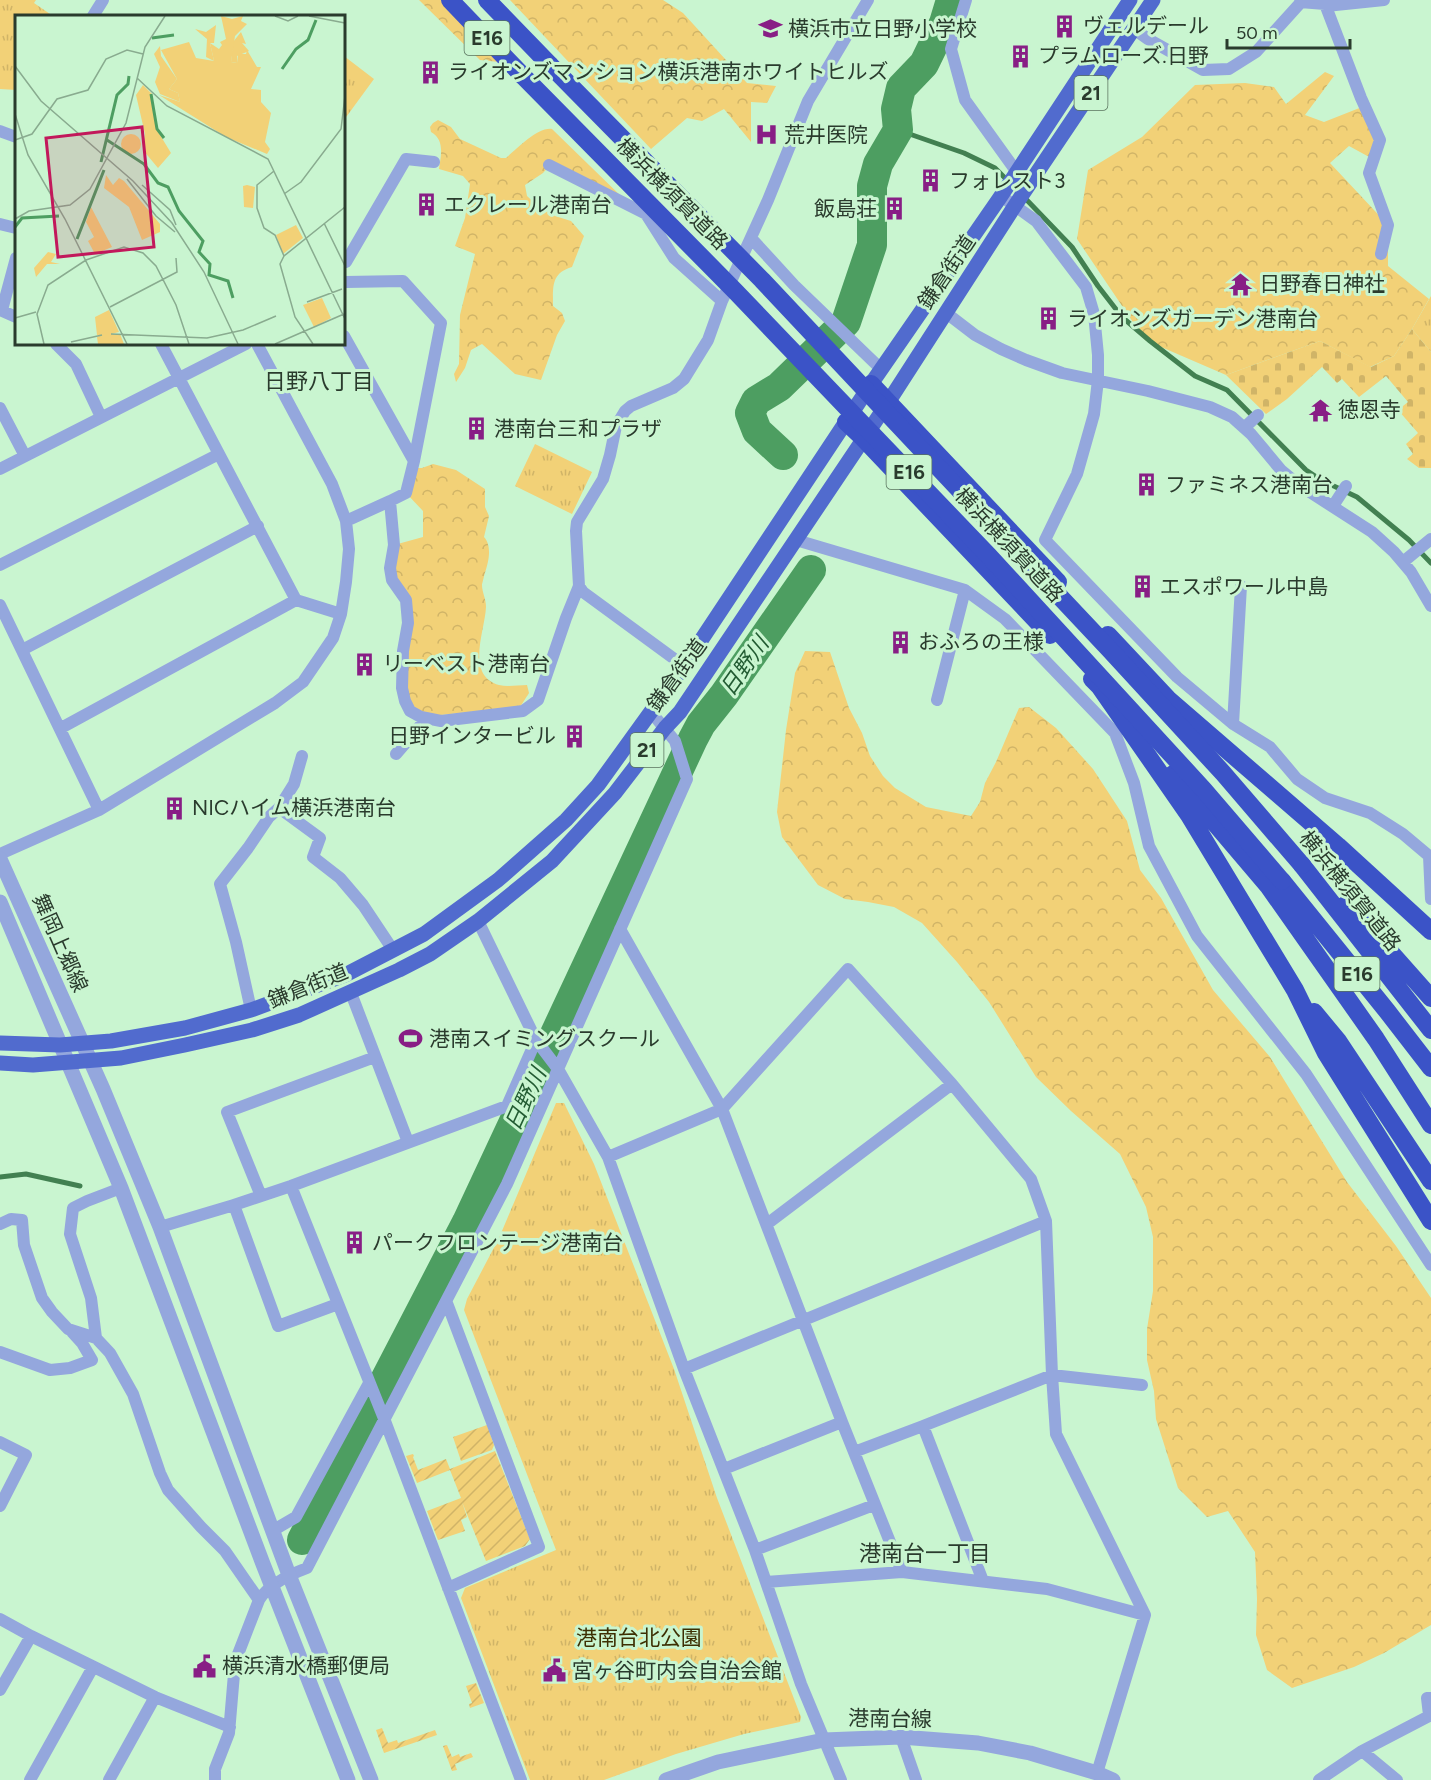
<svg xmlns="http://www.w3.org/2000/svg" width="1431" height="1780" font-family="Figtree,'Noto Sans JP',sans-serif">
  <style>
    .forest { fill: url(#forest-crowns) }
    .cemetery { fill: url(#cemetery-stones) }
    .park { fill: url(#park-tufts) }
    .garden { fill: url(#garden-furrows) }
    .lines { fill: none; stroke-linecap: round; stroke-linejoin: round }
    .stream { stroke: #428051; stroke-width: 5 }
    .river { stroke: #4d9e61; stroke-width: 30 }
    .minor { stroke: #94a7dd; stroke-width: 12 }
    .tertiary { stroke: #94a7dd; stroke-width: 15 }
    .primary { stroke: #516bce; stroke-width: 15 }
    .motorway { stroke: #3b53c7; stroke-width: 18 }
    .motorway-bridge { stroke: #3b53c7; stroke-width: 18 }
    .labels { text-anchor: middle; stroke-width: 6; stroke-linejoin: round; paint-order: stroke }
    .shield { fill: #c9f5d0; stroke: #5a735e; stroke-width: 1.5 }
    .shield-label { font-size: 20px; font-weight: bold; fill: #2a3b2d }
    .poi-label { font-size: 21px; fill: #2a3b2d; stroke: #c9f5d0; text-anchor: start }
    .street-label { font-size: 21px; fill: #2a3b2d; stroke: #c9f5d0 }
    .park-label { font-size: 21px; fill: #3d2f03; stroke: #c9f5d0 }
    .neighbourhood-label { font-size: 22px; fill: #2a3b2d; stroke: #c9f5d0 }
    .water-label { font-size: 22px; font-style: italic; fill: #225b32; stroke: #c9f5d0 }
    .inset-river { fill: none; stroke: #4d9e61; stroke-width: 3 }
    .inset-road { fill: none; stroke: #89ab8f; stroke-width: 1.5 }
    .view { fill: #c2185b; fill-opacity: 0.15; stroke: #c2185b; stroke-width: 3 }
    .inset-edge { fill: none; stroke: #2a3b2d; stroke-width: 3 }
  </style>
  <defs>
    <pattern id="forest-crowns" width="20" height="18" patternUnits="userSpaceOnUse" patternTransform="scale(1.5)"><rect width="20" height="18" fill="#f2d177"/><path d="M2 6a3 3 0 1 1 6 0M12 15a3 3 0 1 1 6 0" fill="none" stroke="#d0b467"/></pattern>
    <pattern id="cemetery-stones" width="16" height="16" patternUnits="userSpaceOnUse" patternTransform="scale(1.5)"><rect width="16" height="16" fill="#f2d177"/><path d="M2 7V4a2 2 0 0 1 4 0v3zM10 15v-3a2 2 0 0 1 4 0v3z" fill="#d0b467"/></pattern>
    <pattern id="park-tufts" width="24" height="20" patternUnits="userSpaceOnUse" patternTransform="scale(1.5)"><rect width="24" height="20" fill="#f2d177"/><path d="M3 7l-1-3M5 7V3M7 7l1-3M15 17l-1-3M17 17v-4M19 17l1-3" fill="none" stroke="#d0b467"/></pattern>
    <pattern id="garden-furrows" width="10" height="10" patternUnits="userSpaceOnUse" patternTransform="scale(1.5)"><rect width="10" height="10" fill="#f2d177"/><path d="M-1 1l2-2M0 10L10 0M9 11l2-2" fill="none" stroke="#d0b467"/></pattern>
  </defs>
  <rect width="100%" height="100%" fill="#c9f5d0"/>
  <!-- forest -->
  <path class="forest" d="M419 0H441L499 62 480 60Z
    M510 0H663L683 13 747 83 776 86 767 103 751 102V142L724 109 702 121 687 118 651 149Z
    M1325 72 1334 76 1305 115 1324 122 1362 107 1376 140 1371 158 1349 146 1330 163 1388 225V266L1429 299 1412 329 1394 356 1370 367 1320 341 1226 375 1145 340 1077 239 1088 170 1142 137 1195 85 1245 83 1274 87 1286 104Z
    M438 120 451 127 460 139 501 158H506C517 149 537 127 552 129L626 201 550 165 543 173 525 185 527 196 539 207 555 216 571 221 584 236 572 267C551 273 553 287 553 306L562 313 565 321 557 335 541 380 515 374 482 344 471 350 465 368 456 382 454 374 459 364 460 315 475 254 455 246 465 218 470 184 463 176 439 169C441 155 445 140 431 132L430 127 433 123Z
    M433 464 456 470 485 489V507L489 516 484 537C493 547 488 564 484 576 484 577 482 584 482 585 482 592 486 599 486 607 485 631 465 675 499 685 508 687 518 685 527 685L529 693 520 707 421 717 405 701 406 601 392 580 394 545 423 537V511L406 493 412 468H422Z
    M805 651 830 652 849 708 862 733 870 756 883 776 895 788 926 807 971 816 980 802 985 783 996 762 1019 708 1029 707 1056 728 1093 769 1127 821 1140 870 1161 898 1213 990 1270 1057 1347 1182 1396 1246 1431 1298V1625L1384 1653 1354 1667 1292 1688 1267 1670 1256 1635 1257 1599 1255 1552 1228 1511 1207 1517 1178 1488 1156 1419 1154 1391 1147 1360V1329L1153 1291V1237L1146 1207 1120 1154 1071 1111 1036 1077 989 1002 957 962 922 923 894 907 868 902 845 899 818 885 782 837 777 812 786 730 795 673Z"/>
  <!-- cemetery -->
  <path class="cemetery" d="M1412 329 1431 352V468H1419L1407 459 1413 454 1406 444 1418 433 1398 410 1408 402 1386 376 1359 397 1342 379 1337 383 1322 367 1287 399 1266 414 1226 375 1320 341 1371 367 1394 356Z"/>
  <!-- park -->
  <path class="park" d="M0 0H36L34 3 53 16H16V90L0 89Z
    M344 56 374 79 344 120Z
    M1431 296V352L1412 329Z
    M535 444 592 472 572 514 515 486Z
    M556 1103H564L594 1164 674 1369 717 1498 801 1717 800 1722 744 1734 676 1754 604 1780H530L461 1598 465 1588 556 1550 464 1310 467 1299 499 1238Z"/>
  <!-- garden -->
  <path class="garden" d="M487 1425 494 1445 492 1450 461 1461 453 1437Z
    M495 1451 530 1539 525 1546 486 1561 462 1502 467 1517 461 1520 465 1531 438 1540 427 1511 461 1498 450 1470 417 1483 406 1456 413 1454 414 1456 413 1457 418 1470 446 1459 450 1469Z
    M476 1683 484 1703 470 1708 469 1704 472 1703 466 1686Z
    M382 1728 388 1743 397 1740 398 1743 435 1730 437 1735 384 1753 376 1730Z
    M447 1745 452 1757 459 1754 460 1757 471 1753 473 1757 455 1764 457 1770 452 1771 443 1746Z"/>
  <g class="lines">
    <!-- stream -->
    <path class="stream" d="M898 130 964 153 995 168 1009 182
      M1022 195 1072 247 1098 286 1122 317 1150 341 1195 376 1227 390 1306 470 1321 480 1357 497 1409 540 1431 563
      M0 1177 26 1174 80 1186"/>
    <!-- river -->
    <path class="river" d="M783 455 757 431 750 413 756 401 779 387 846 322 872 245V186L878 164 898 130 896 109 901 88 924 64 944 23 951 0
      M302 1540 467 1222 693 739 701 724 724 695 811 570"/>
    <!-- minor -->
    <path class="minor" d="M966 0 951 49 965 100 1016 171
      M1300 2 1325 4 1361 98 1380 140 1369 173 1388 225 1381 254
      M1326 6 1384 0
      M93 16 103 0
      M1134 29 1148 39 1203 70 1229 69 1256 52 1303 0
      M0 131 16 137
      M549 165 646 214 674 258 722 301
      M1001 196 1036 221 1086 287 1094 314 1098 355V380L1094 414 1077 474 1045 540 1177 677 1233 724 1270 747 1297 779 1325 798 1370 813 1403 834 1429 856 1431 899
      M0 224 16 228
      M751 238 794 285 881 369
      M346 262 406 159 434 162
      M0 310 16 317
      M2 310 16 258
      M945 312 975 335 1001 349 1026 360 1062 373 1148 391 1210 407 1232 417 1251 434 1281 470 1299 485 1372 532 1394 552 1411 572 1431 606
      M344 336 414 461 441 323 403 281 346 282
      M56 344 76 364 101 417
      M161 344 296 600 341 614
      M0 408 25 456
      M1244 428 1258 415
      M0 469 246 344
      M390 501 394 545 390 568 392 580 406 600 408 623 403 651 402 688 405 701 410 711 421 717 441 721 523 711 538 700 566 618 579 586
      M1333 506 1346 486
      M346 521 390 501 406 493 414 461
      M796 540 965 590 937 700
      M1403 562 1431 539
      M0 565 219 454
      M965 590 1005 619 1115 733 1134 783 1149 846 1197 936 1306 1074 1431 1265
      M0 605 99 810
      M22 650 258 526
      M684 666 583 592 579 586 576 531 577 522 603 479 610 455 616 426 625 411 631 406 673 388 684 379 708 340 722 301 768 200 808 101 868 0
      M651 712 675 741 687 779 558 1069 608 1157 684 1369 755 1550 766 1582 902 1572 1047 1589 1145 1615
      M1233 724 1241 586
      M61 728 296 600
      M396 754 427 718
      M279 808 320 838 313 857 340 878 363 905 393 950
      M0 854 99 810 275 703 303 682 333 638 341 614 346 582 349 549 346 521 332 484 257 344
      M620 929 722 1109 842 1422
      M351 993 408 1142
      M251 1010 236 942 220 884 248 848 269 817 279 808 294 784 302 756
      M608 1157 722 1109 848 969 952 1084 1031 1179 1046 1221
      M291 1186 385 1421 521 1780
      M121 1188 87 1201 73 1208 70 1234 91 1298 96 1338 110 1353 133 1394 160 1473 168 1490 201 1527 225 1551 259 1600
      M261 1196 227 1112 375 1057
      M234 1205 278 1326 338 1304
      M0 1224 11 1219 22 1220 24 1245 42 1298 52 1312 68 1329 96 1338
      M767 1224 952 1084
      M160 1227 234 1205 291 1186 507 1106 536 1040
      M447 1303 539 1547 448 1588
      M0 1352 50 1370 70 1368 92 1360 82 1343 72 1332
      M684 1369 1046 1221 1052 1375 1142 1385
      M923 1426 1052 1375 1056 1434 1145 1615 1097 1773
      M0 1442 26 1455 0 1506
      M854 1452 923 1426 983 1581
      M724 1469 842 1422 902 1572
      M272 1531 296 1517 369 1383
      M755 1550 874 1505
      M766 1582 801 1684 841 1780
      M0 1619 31 1636 155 1697 109 1780
      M0 1690 31 1636
      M155 1697 230 1727
      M1429 1715 1427 1698H1431
      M901 1737 916 1780
      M1362 1751 1397 1780
      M30 1780 93 1667
      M215 1780V1769L229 1733 235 1662 259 1600C268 1585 291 1574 307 1568L507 1184 558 1069 536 1040 478 921
      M1319 1780 1362 1751 1431 1715"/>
    <!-- tertiary -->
    <path class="tertiary" d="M0 859 103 1089 160 1227 289 1575 371 1780
      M0 902 121 1188 263 1564 348 1780
      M666 1780 718 1762 824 1740 901 1737 978 1743 1030 1753 1097 1773 1113 1780"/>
    <!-- primary -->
    <path class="primary" d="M0 1043 60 1045 111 1041 185 1028 251 1010 345 975 424 934 498 880 566 820 598 785 684 666 871 384 1001 196 1130 0
      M0 1063 33 1065 121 1058 185 1045 252 1030 299 1015 399 970 430 954 478 921 552 861 615 793 665 728 680 712 889 401 1016 204 1153 0"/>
    <!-- motorway -->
    <path class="motorway" d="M450 0 523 76
      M487 0 550 65
      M871 384 1058 582
      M846 422 863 438 1050 635
      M1108 635 1168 699 1338 846 1431 931
      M1092 679 1100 687 1189 815 1295 990 1326 1053 1431 1221
      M1173 774 1269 887 1376 1039 1431 1125
      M1302 865 1431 1030
      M1282 881 1387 1011 1431 1068
      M1345 905 1368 927 1431 998
      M1314 1012 1338 1041 1431 1181"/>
    <!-- motorway-bridge -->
    <path class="motorway-bridge" d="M550 65 762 280 1110 650 1223 773 1302 865
      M523 76 735 291 989 556 1204 790 1282 881"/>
  </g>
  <!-- icons -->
  <defs>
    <symbol id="building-bare" viewBox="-9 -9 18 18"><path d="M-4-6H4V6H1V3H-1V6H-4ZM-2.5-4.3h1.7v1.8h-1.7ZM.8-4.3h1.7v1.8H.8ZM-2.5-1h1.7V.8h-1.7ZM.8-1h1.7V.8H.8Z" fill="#881e85" stroke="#c9f5d0" stroke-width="2.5" paint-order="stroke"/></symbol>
    <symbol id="school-bare" viewBox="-9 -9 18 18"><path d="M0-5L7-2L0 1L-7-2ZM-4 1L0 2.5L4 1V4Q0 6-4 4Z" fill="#881e85" stroke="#c9f5d0" stroke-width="2.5" paint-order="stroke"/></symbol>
    <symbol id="hospital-bare" viewBox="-9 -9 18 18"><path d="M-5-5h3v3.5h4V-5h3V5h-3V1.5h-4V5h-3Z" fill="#881e85" stroke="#c9f5d0" stroke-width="2.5" paint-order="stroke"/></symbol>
    <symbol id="temple-bare" viewBox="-9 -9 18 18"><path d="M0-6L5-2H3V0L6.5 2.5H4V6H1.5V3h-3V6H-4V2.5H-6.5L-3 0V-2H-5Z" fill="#881e85" stroke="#c9f5d0" stroke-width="2.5" paint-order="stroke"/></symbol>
    <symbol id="stadium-bare" viewBox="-9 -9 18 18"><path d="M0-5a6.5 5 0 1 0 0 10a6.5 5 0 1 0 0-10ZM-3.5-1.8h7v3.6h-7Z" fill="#881e85" stroke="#c9f5d0" stroke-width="2.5" paint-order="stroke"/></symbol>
    <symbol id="civic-bare" viewBox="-9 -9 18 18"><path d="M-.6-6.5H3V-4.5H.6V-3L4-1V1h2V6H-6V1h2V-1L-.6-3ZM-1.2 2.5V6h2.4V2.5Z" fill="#881e85" stroke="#c9f5d0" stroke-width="2.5" paint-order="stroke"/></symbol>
  </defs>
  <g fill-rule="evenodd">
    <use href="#building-bare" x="1048" y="10" width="33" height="33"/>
    <use href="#school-bare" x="754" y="12" width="33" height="33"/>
    <use href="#building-bare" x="1004" y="40" width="33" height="33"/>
    <use href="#building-bare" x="414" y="56" width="33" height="33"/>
    <use href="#hospital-bare" x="750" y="118" width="33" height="33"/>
    <use href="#building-bare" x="914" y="164" width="33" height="33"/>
    <use href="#building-bare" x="410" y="188" width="33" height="33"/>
    <use href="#building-bare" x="878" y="192" width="33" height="33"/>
    <use href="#temple-bare" x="1224" y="268" width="33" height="33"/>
    <use href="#building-bare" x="1032" y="302" width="33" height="33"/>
    <use href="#temple-bare" x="1304" y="394" width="33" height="33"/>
    <use href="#building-bare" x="460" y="412" width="33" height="33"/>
    <use href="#building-bare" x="1130" y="468" width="33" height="33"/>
    <use href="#building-bare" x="1126" y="570" width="33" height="33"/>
    <use href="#building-bare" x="884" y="626" width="33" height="33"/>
    <use href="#building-bare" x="348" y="648" width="33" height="33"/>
    <use href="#building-bare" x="558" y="720" width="33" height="33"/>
    <use href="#building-bare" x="158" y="792" width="33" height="33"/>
    <use href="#stadium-bare" x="394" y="1022" width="33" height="33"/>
    <use href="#building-bare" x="338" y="1226" width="33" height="33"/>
    <use href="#civic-bare" x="188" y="1650" width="33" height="33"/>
    <use href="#civic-bare" x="538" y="1654" width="33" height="33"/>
  </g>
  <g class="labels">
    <!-- shield labels -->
    <g class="shield">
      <rect x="464.5" y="21" width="45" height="34" rx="4.5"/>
      <rect x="1074.5" y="76" width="33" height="34" rx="4.5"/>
      <rect x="886.5" y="455" width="45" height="34" rx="4.5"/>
      <rect x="630.5" y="733" width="33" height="34" rx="4.5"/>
      <rect x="1334.5" y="957" width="45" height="34" rx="4.5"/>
    </g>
    <g class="shield-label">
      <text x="487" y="45">E16</text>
      <text x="1091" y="100">21</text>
      <text x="909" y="479">E16</text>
      <text x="647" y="757">21</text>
      <text x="1357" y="981">E16</text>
    </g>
    <!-- poi labels -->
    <g class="poi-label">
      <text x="1083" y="33">ヴェルデール</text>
      <text x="788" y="36">横浜市立日野小学校</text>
      <text x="1038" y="63">プラムローズ.日野</text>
      <text x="448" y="79">ライオンズマンション横浜港南ホワイトヒルズ</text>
      <text x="784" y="142">荒井医院</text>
      <text x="949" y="188">フォレスト3</text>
      <text x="444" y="212">エクレール港南台</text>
      <text x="877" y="216" text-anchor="end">飯島荘</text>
      <text x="1259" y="291">日野春日神社</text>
      <text x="1067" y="326">ライオンズガーデン港南台</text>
      <text x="1338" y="417">徳恩寺</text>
      <text x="494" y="436">港南台三和プラザ</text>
      <text x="1165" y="492">ファミネス港南台</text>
      <text x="1160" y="594">エスポワール中島</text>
      <text x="918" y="649">おふろの王様</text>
      <text x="382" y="671">リーベスト港南台</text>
      <text x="556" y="743" text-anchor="end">日野インタービル</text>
      <text x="192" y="815">NICハイム横浜港南台</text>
      <text x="429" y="1046">港南スイミングスクール</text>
      <text x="372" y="1250">パークフロンテージ港南台</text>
      <text x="222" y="1673">横浜清水橋郵便局</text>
      <text x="572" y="1678">宮ヶ谷町内会自治会館</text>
    </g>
    <!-- street labels -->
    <g class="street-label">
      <text transform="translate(672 194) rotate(45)" y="7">横浜横須賀道路</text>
      <text transform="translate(947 272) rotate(-56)" y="7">鎌倉街道</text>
      <text transform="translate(1009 545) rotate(47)" y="7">横浜横須賀道路</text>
      <text transform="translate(677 675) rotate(-54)" y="7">鎌倉街道</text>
      <text transform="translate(1350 891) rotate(51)" y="7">横浜横須賀道路</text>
      <text transform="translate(60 943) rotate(66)" y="7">舞岡上郷線</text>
      <text transform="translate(308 986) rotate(-22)" y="7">鎌倉街道</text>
      <text transform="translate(890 1719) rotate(1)" y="7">港南台線</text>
    </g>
    <!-- park labels -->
    <g class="park-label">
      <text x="639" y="1645">港南台北公園</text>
    </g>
    <!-- neighbourhood labels -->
    <g class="neighbourhood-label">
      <text x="319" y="389">日野八丁目</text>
      <text x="925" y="1561">港南台一丁目</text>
    </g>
    <!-- water labels -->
    <g class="water-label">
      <text transform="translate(744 666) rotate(-55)" y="8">日野川</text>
      <text transform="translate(525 1099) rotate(-65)" y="8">日野川</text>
    </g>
  </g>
  <!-- overview -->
  <g transform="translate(15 15)">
    <rect width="330" height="330" fill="#c9f5d0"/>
    <path d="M201 10 199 28H195L199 46 191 42 192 24 180 14 191 17ZM226 17 231 29 227 28 234 36 222 41V48L216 47 218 27ZM145 31 146 41 162 64 154 74 163 78 165 87 145 79 140 67 145 52 139 39ZM106 129a10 10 0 1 1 20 0a10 10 0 1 1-20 0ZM91 160 98 170 104 163 109 166 145 209V217L127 225 114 192 89 173ZM33 237 41 239 36 247 45 249H32L21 262 19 253Z" fill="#f2d177"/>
    <path d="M206 1 217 4 228 1 226 6 232 9 220 21 216 47 222 48 223 39H231L232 35 242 52H246L236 74 246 75V87L256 98 250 127 255 134 252 139 211 122 144 80 165 87 163 78 154 74 162 64 146 35 174 27 181 43 199 46 195 28 204 34 207 30 205 27 211 24Z" fill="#f2d177"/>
    <path d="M128 70 137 79 142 115 156 138 143 153 128 135 130 119 121 80ZM232 170 240 172 238 193 229 192 228 171ZM76 192 97 232 80 239 73 226 79 222 71 207ZM281 210 288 223 268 239 261 220ZM307 283 316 303 299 312 288 290ZM94 295 104 317 96 319H105L109 329H83L82 322 87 320H82L80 302Z" fill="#f2d177"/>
    <path class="inset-river" d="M137 23 159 20M267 54 281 34 293 25 301 5M136 79 142 114 149 123M92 125 129 149 143 168 153 172 164 196 188 226 184 237 195 249 194 260 213 266 218 283M86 147 102 80 113 69 114 61M0 212 7 203 44 201M62 224 89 155"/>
    <path class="inset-road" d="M260 1 273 6 283 1M294 1 330 8M0 51 26 86 118 166 157 208 189 257 223 329M122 63 152 91 253 144 330 304M0 99 13 140 50 204 112 329M0 125 17 119 42 84 73 75 91 44 112 35 128 39M259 156 242 170V193L249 213 260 220 269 241M112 164 141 201 160 217M127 170 155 195 161 210M269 179 286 167 326 114 330 81M0 204 14 196 55 190 75 174 111 108 130 32 150 1M309 208 330 251M292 287 327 274M95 292 162 257 161 243M0 303 21 297M96 319 192 323 228 315 261 301M56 327 87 320M29 329 22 299 33 270 71 245 109 232 128 238 141 251 161 290 174 329M260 329 329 299M298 329 280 302 265 249 269 241 330 192"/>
    <path class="view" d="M127 112 139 232 43 242 31 123Z"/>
    <rect width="330" height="330" class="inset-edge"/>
  </g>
  <!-- scale -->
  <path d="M1227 39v9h123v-9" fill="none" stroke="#2a3b2d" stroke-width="3"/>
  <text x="1236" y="39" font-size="18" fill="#2a3b2d" stroke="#c9f5d0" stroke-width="4.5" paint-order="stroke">50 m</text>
</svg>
